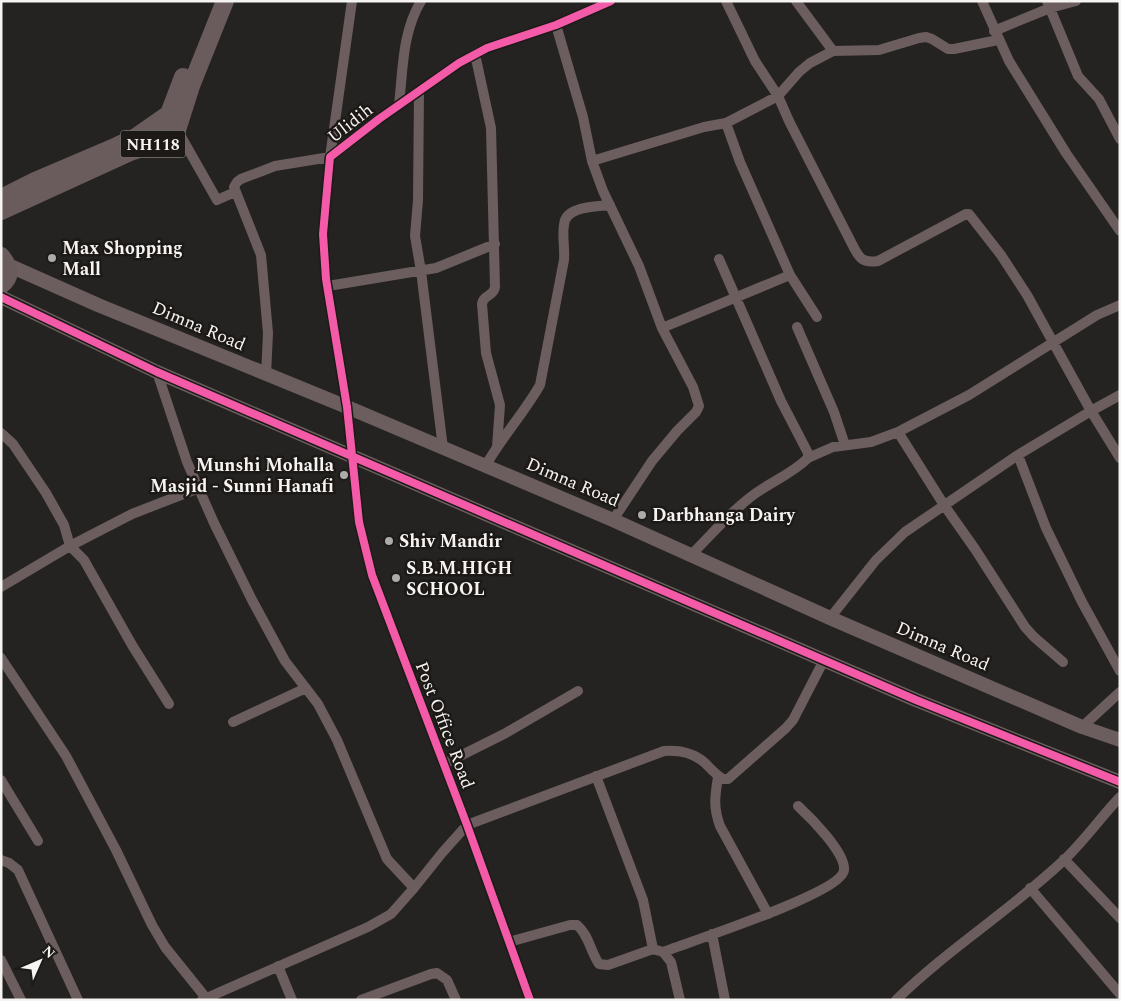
<svg xmlns="http://www.w3.org/2000/svg" width="1121" height="1001" font-family="Spectral,serif">
  <style>
    .lines { fill: none; stroke-linecap: round; stroke-linejoin: round }
    .minor { stroke: #6c5d5e; stroke-width: 10 }
    .tertiary { stroke: #6c5d5e; stroke-width: 14 }
    .trunk { stroke: #6a5c5d; stroke-width: 18 }
    .cycleway-casing { stroke: #1c1917; stroke-width: 11 }
    .cycleway { stroke: #f35aa7; stroke-width: 8 }
    .poi-dot { fill: #acaba9; stroke: #1c1917; stroke-width: 2 }
    .labels { text-anchor: middle; stroke-width: 5; stroke-linejoin: round; paint-order: stroke }
    .shield { fill: #1c1917; stroke: #b5b2b0; stroke-width: 1 }
    .shield-label { font-size: 16px; font-weight: bold; fill: #f6f4f2 }
    .street-label { font-size: 18px; fill: #f6f4f2; stroke: #1c1917 }
    .poi-label { font-size: 18px; font-weight: bold; fill: #f6f4f2; stroke: #1c1917; text-anchor: start }
  </style>
  <rect width="100%" height="100%" fill="#242321"/>
  <g class="lines">
    <!-- minor -->
    <path class="minor" d="M726 1 755 61 778 96 789 121 851 242C858 256 861 264 878 261L966 214H969L1001 255 1027 295 1091 411 1018 455 905 532 876 560 830 618
      M796 1 833 51
      M982 1 1009 61 1066 153 1120 231
      M1047 1 1078 76 1099 99 1120 139
      M556 25 583 117 592 161 603 191 639 266 662 328 693 387 699 406 696 412 677 431 652 461 613 520
      M994 31 1050 8 1076 1
      M475 54 491 128 495 287C494 297 483 294 482 304L486 353 500 405 497 447
      M419 91 418 200 415 236 421 271 443 448
      M399 105C403 69 402 33 421 1
      M726 123 740 162 790 275 817 317
      M175 126 217 200 235 192
      M592 161 704 127 726 123 778 96 799 72 810 63 833 51 879 50 919 38 926 37 932 39 948 49H954L998 40
      M328 286 436 268 495 244
      M797 327 834 412 845 445
      M662 328 790 275
      M157 372 187 462 214 523 252 600 285 661 318 704 337 740 387 859 414 888
      M266 375 268 333 261 255 234 187 237 182 241 179 275 166 330 157 352 1
      M1120 395 1091 411 1120 458
      M898 432 944 505 975 549 1025 627 1034 637 1063 662
      M1 433 13 444 46 493 64 525 70 546 84 560 132 645 169 704
      M1018 455 1046 528 1082 602 1120 671
      M808 458 833 447 871 442 898 432 969 395 1097 315 1120 305
      M486 465C502 437 524 413 540 385L564 260C565 248 562 236 564 225 565 206 595 207 610 205
      M691 555C712 534 732 510 756 493 773 481 793 473 808 458V453L781 401 719 259
      M1 587 70 546 132 514 199 488
      M1 658 66 756 116 850 152 925 165 947 206 998
      M233 722 306 688
      M1082 727 1120 692
      M444 764 504 734 578 691
      M596 776 643 900 653 949
      M718 777C715 796 713 807 720 826L768 914
      M1 780 38 841
      M1064 859 1120 918
      M1 860 9 863 18 870 78 1000
      M1030 888 1120 994
      M712 934 725 1000
      M509 942 570 925H577C589 935 590 951 599 964L608 965 653 949 663 952 671 962 680 1000
      M663 952C689 942 842 893 844 870 846 853 810 817 798 806
      M1 960 21 1000
      M278 966 292 1000
      M202 1000 368 927 391 914 414 888 442 853 467 825 664 751C678 750 694 753 705 763 711 769 716 775 723 779H728L786 728 793 720 824 660
      M361 1000 431 974 437 973 447 980 456 1000
      M530 1000 467 825 372 575 359 522 347 407 326 279 323 234 330 157 379 119 459 63 487 48 556 25 611 1
      M896 1000C948 949 1011 910 1064 860 1084 841 1101 817 1120 797"/>
    <!-- tertiary -->
    <path class="tertiary" d="M8 265 98 305 347 407 613 520 830 618 1082 727 1120 740
      M1 297 157 372 916 700 1120 782"/>
    <!-- trunk -->
    <path class="trunk" d="M1 198 35 181 117 146 136 137 169 114 183 77
      M1 211 130 152 150 146 177 130 191 86 225 1
      M1 256C9 266 13 276 1 285"/>
    <defs>
      <path id="cycleway" d="M1 297 157 372 916 700 1120 782
        M530 1000 467 825 372 575 359 522 347 407 326 279 323 234 330 157 379 119 459 63 487 48 556 25 611 1"/>
    </defs>
    <!-- cycleway casing -->
    <use href="#cycleway" class="cycleway-casing"/>
    <!-- cycleway -->
    <use href="#cycleway" class="cycleway"/>
  </g>
  <!-- markers -->
  <g class="poi-dot">
    <circle cx="52" cy="258" r="5"/>
    <circle cx="344" cy="475" r="5"/>
    <circle cx="642" cy="515" r="5"/>
    <circle cx="389" cy="541" r="5"/>
    <circle cx="396" cy="578" r="5"/>
  </g>
  <g class="labels">
    <!-- shield labels -->
    <rect class="shield" x="120.5" y="130.5" width="65" height="27" rx="4"/>
    <g class="shield-label">
      <text x="153" y="150">NH118</text>
    </g>
    <!-- street labels -->
    <g class="street-label">
      <text transform="translate(350 123) rotate(-38)" y="6">Ulidih</text>
      <text transform="translate(199 326) rotate(23)" y="6">Dimna Road</text>
      <text transform="translate(573 482) rotate(23)" y="6">Dimna Road</text>
      <text transform="translate(943 646) rotate(23)" y="6">Dimna Road</text>
      <text transform="translate(445 725) rotate(69)" y="6">Post Office Road</text>
    </g>
    <!-- poi labels -->
    <g class="poi-label">
      <text x="62" y="254">Max Shopping<tspan x="62" dy="21">Mall</tspan></text>
      <text x="334" y="471" text-anchor="end">Munshi Mohalla<tspan x="334" dy="21">Masjid - Sunni Hanafi</tspan></text>
      <text x="652" y="521">Darbhanga Dairy</text>
      <text x="399" y="547">Shiv Mandir</text>
      <text x="406" y="574">S.B.M.HIGH<tspan x="406" dy="21">SCHOOL</tspan></text>
    </g>
  </g>
  <!-- border -->
  <rect width="1121" height="1001" fill="none" stroke="#f6f4f2" stroke-width="5"/>
  <!-- north arrow -->
  <g transform="translate(40 961) rotate(45)" stroke="#1c1917" stroke-width="4" paint-order="stroke">
  <path d="M0-4L9 19L0 12L-9 19Z" fill="#f6f4f2"/>
  <text y="-8" font-size="14" font-weight="bold" text-anchor="middle" fill="#f6f4f2">N</text>
  </g>
</svg>
